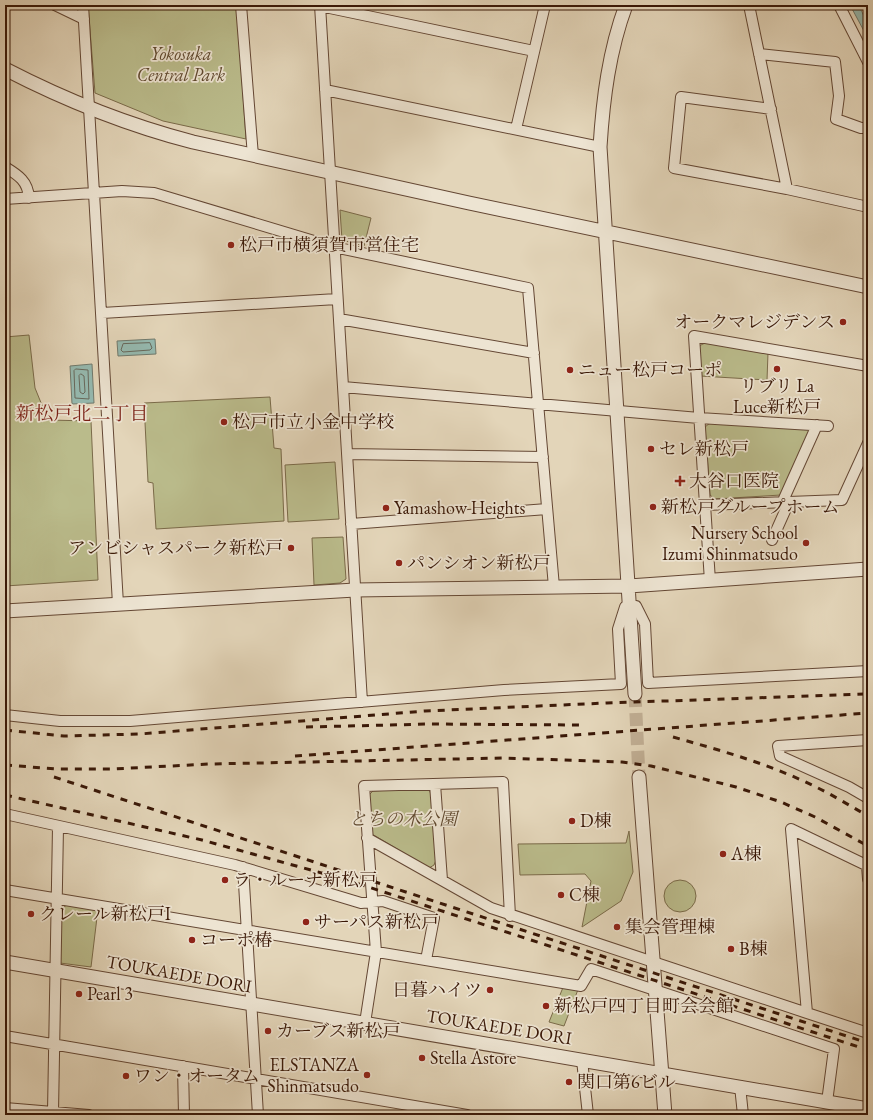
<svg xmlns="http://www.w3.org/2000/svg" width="873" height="1120" font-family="'EB Garamond','Noto Serif JP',serif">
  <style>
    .green { fill: #babb8b; stroke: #7a6a49 }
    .water { fill: #95b9af; stroke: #71796c }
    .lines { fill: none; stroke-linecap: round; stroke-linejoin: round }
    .shore { stroke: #68685b; stroke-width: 1 }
    .tertiary-tunnel { stroke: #c1af95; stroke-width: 13; stroke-dasharray: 13 6; stroke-linecap: butt }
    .minor-casing { stroke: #644734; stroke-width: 12 }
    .tertiary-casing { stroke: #644734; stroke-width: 15 }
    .minor { stroke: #ede4d2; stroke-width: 10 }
    .tertiary { stroke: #ede4d2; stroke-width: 13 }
    .rail { stroke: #3a1807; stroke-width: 3; stroke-dasharray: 7 7; stroke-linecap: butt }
    .poi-dot { fill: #8f2418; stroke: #ede4d2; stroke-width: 1.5 }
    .labels { text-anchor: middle; stroke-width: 3.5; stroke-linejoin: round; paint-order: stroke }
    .park-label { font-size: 18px; font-style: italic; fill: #60492f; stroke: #ede4d2 }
    .poi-label { font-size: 18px; fill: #3a1807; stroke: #ede4d2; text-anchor: start }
    .street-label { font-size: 18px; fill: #3a1807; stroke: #ede4d2 }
    .neighbourhood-label { font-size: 19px; fill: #7a1f14; stroke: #ede4d2 }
  </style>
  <rect width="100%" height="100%" fill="#e3d5b9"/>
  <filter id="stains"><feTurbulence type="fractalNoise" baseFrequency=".005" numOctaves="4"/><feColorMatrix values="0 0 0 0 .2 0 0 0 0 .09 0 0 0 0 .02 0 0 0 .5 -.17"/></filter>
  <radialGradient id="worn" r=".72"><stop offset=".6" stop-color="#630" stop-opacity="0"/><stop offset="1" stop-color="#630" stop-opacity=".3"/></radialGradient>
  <!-- green -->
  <path class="green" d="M88 5H237L246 139 163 121 95 93Z
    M340 210 371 218 364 246 342 240Z
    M29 335 35 388 48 420 91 421 98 580 5 586V337Z
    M707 342 768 353 767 380 700 376 699 346Z
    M270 397 274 448 281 449 284 521 156 529 153 483 148 482 144 403Z
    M710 423 811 428 781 495 715 499 710 495 705 427Z
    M335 462 339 519 288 522 285 465Z
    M343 537 346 579 340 583 314 585 312 538Z
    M426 788 429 790 432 796 436 860 434 865 429 868 372 834 369 795 373 791Z
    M629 831 633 872 621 901 582 927 591 881 585 874 520 875 518 844 626 843Z
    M664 896a16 16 0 1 1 32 0a16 16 0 1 1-32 0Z
    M67 905 98 909 91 967 60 963 61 909Z
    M564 985 579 987 564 1026 549 1022Z"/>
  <!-- water -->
  <path class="water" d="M850 5H858C864 15 868 23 868 35L864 31Z
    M155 339 156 354 118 356 117 341Z
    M92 364 94 403 72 404 70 366Z"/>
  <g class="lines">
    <!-- shore -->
    <path class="shore" d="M150 343 152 348 150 350 123 352 121 350 123 344Z
      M76 369 88 370 89 399 75 398 74 371Z
      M81 374 84 376 85 392 83 394 80 392 79 376Z"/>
    <!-- tertiary-tunnel -->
    <path class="tertiary-tunnel" d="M635 694 639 777"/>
    <defs>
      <path id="minor" d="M55 5 84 19
        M83 5 118 604
        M241 5 253 156
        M320 5 362 702
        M749 5 787 189
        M839 5 868 62
        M320 6 534 51
        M759 54 835 62 839 96 836 119 861 128H868
        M325 90 600 147
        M771 109 681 97 674 168 787 189 868 207
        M516 129 545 5
        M5 167C18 175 28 181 29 198
        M5 199 122 191 154 193 334 247 528 288 554 587
        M102 313 337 299
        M339 319 534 353
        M343 387 699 418 828 426
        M347 454 543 457
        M782 503 817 425
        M705 505 842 500 868 443
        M351 524 547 509
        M772 540 789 502
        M710 581 694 336 868 366
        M5 715 60 721H130L504 690 621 684 618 629 625 607 636 606 645 624 648 683 868 671
        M868 740 778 746 780 756 849 787 868 798
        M435 784 442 880
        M5 814 235 865 361 903 383 901 434 918 426 960
        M367 838 491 908 807 1013
        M867 866 868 879
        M868 866 791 829 807 1013 868 1033
        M243 867 258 1115
        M5 890 581 986 591 969 834 1049 827 1102
        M365 1023 376 952 364 786 503 782 510 916
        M5 1036 467 1115
        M582 1060 588 1115
        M183 1066 184 1115
        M740 1086 743 1115
        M5 1108 89 1115
        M53 1112 58 827"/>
      <path id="tertiary" d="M626 5C609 51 603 99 600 147L635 694
        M5 69C65 100 127 125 193 142L469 203 868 287
        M5 611 355 590 629 586 868 569
        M639 777 665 1115
        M5 962 868 1109"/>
    </defs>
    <!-- minor casing -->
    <use href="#minor" class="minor-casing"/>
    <!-- tertiary casing -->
    <use href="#tertiary" class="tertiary-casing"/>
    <!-- minor -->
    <use href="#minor" class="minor"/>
    <!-- tertiary -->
    <use href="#tertiary" class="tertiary"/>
    <!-- rail -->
    <path class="rail" d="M306 727 430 724 580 725
      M5 730 64 736 140 734 425 711 607 703 868 694
      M673 737C723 751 773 765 820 789 836 797 852 807 868 816
      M295 756 868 713
      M5 765 57 769H112L210 764 503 758 622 762 651 766 736 787 781 802 815 817 868 846
      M54 777 868 1043
      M5 795 202 840 347 880 868 1050"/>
  </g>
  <!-- markers -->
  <g class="poi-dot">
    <circle cx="231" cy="245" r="4"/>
    <circle cx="843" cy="322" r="4"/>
    <circle cx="777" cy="369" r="4"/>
    <circle cx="570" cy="370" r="4"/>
    <circle cx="224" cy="422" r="4"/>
    <circle cx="651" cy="449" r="4"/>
    <path d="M678 475h4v4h4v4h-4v4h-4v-4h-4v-4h4z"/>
    <circle cx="653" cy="507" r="4"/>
    <circle cx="386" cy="508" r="4"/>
    <circle cx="806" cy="543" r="4"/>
    <circle cx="291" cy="548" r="4"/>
    <circle cx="399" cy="563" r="4"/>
    <circle cx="572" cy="821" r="4"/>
    <circle cx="723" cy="854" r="4"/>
    <circle cx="225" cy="880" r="4"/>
    <circle cx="561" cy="895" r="4"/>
    <circle cx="31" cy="914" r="4"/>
    <circle cx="306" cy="922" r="4"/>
    <circle cx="617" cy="927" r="4"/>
    <circle cx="192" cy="940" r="4"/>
    <circle cx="731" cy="949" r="4"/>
    <circle cx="490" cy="990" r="4"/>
    <circle cx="79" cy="994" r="4"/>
    <circle cx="546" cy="1006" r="4"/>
    <circle cx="268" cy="1031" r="4"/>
    <circle cx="422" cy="1058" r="4"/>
    <circle cx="367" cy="1075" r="4"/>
    <circle cx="126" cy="1076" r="4"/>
    <circle cx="569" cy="1082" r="4"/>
  </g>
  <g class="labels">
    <!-- park labels -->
    <g class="park-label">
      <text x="181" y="60">Yokosuka<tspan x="181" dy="21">Central Park</tspan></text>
      <text x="403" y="825">とちの木公園</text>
    </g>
    <!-- poi labels -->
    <g class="poi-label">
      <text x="239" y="251">松戸市横須賀市営住宅</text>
      <text x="835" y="328" text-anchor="end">オークマレジデンス</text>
      <text x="578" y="376">ニュー松戸コーポ</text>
      <text x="777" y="392" text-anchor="middle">リブリ La<tspan x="777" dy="21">Luce新松戸</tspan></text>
      <text x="232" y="428">松戸市立小金中学校</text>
      <text x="659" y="455">セレ新松戸</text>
      <text x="689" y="487">大谷口医院</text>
      <text x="661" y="513">新松戸グループホーム</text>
      <text x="394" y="514">Yamashow Heights</text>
      <text x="798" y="539" text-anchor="end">Nursery School<tspan x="798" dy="21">Izumi Shinmatsudo</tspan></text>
      <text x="283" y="554" text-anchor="end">アンビシャスパーク新松戸</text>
      <text x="407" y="569">パンシオン新松戸</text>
      <text x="580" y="827">D棟</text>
      <text x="731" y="860">A棟</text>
      <text x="233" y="886">ラ・ルーナ新松戸</text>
      <text x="569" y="901">C棟</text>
      <text x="39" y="920">クレール新松戸Ⅰ</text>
      <text x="314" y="928">サーパス新松戸</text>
      <text x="625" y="933">集会管理棟</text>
      <text x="200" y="946">コーポ椿</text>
      <text x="739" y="955">B棟</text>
      <text x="482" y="996" text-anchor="end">日暮ハイツ</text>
      <text x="87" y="1000">Pearl 3</text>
      <text x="554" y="1012">新松戸四丁目町会会館</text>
      <text x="276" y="1037">カーブス新松戸</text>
      <text x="430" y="1064">Stella Astore</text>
      <text x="359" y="1071" text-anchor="end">ELSTANZA<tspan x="359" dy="21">Shinmatsudo</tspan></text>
      <text x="134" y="1082">ワン・オータム</text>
      <text x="577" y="1088">関口第6ビル</text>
    </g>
    <!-- street labels -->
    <g class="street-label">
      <text transform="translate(179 974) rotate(10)" y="6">TOUKAEDE DORI</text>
      <text transform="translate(499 1027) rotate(9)" y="6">TOUKAEDE DORI</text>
    </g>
    <!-- neighbourhood labels -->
    <g class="neighbourhood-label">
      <text x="82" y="420">新松戸北二丁目</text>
    </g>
  </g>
  <!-- margin -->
  <rect width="873" height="1120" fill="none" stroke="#e3d5b9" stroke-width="20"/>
  <rect x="6" y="6" width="861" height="1108" fill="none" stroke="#3a1807" stroke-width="2"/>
  <rect x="10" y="10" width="853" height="1100" fill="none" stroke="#3a1807"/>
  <rect width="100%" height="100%" filter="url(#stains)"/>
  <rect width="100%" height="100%" fill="url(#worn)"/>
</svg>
